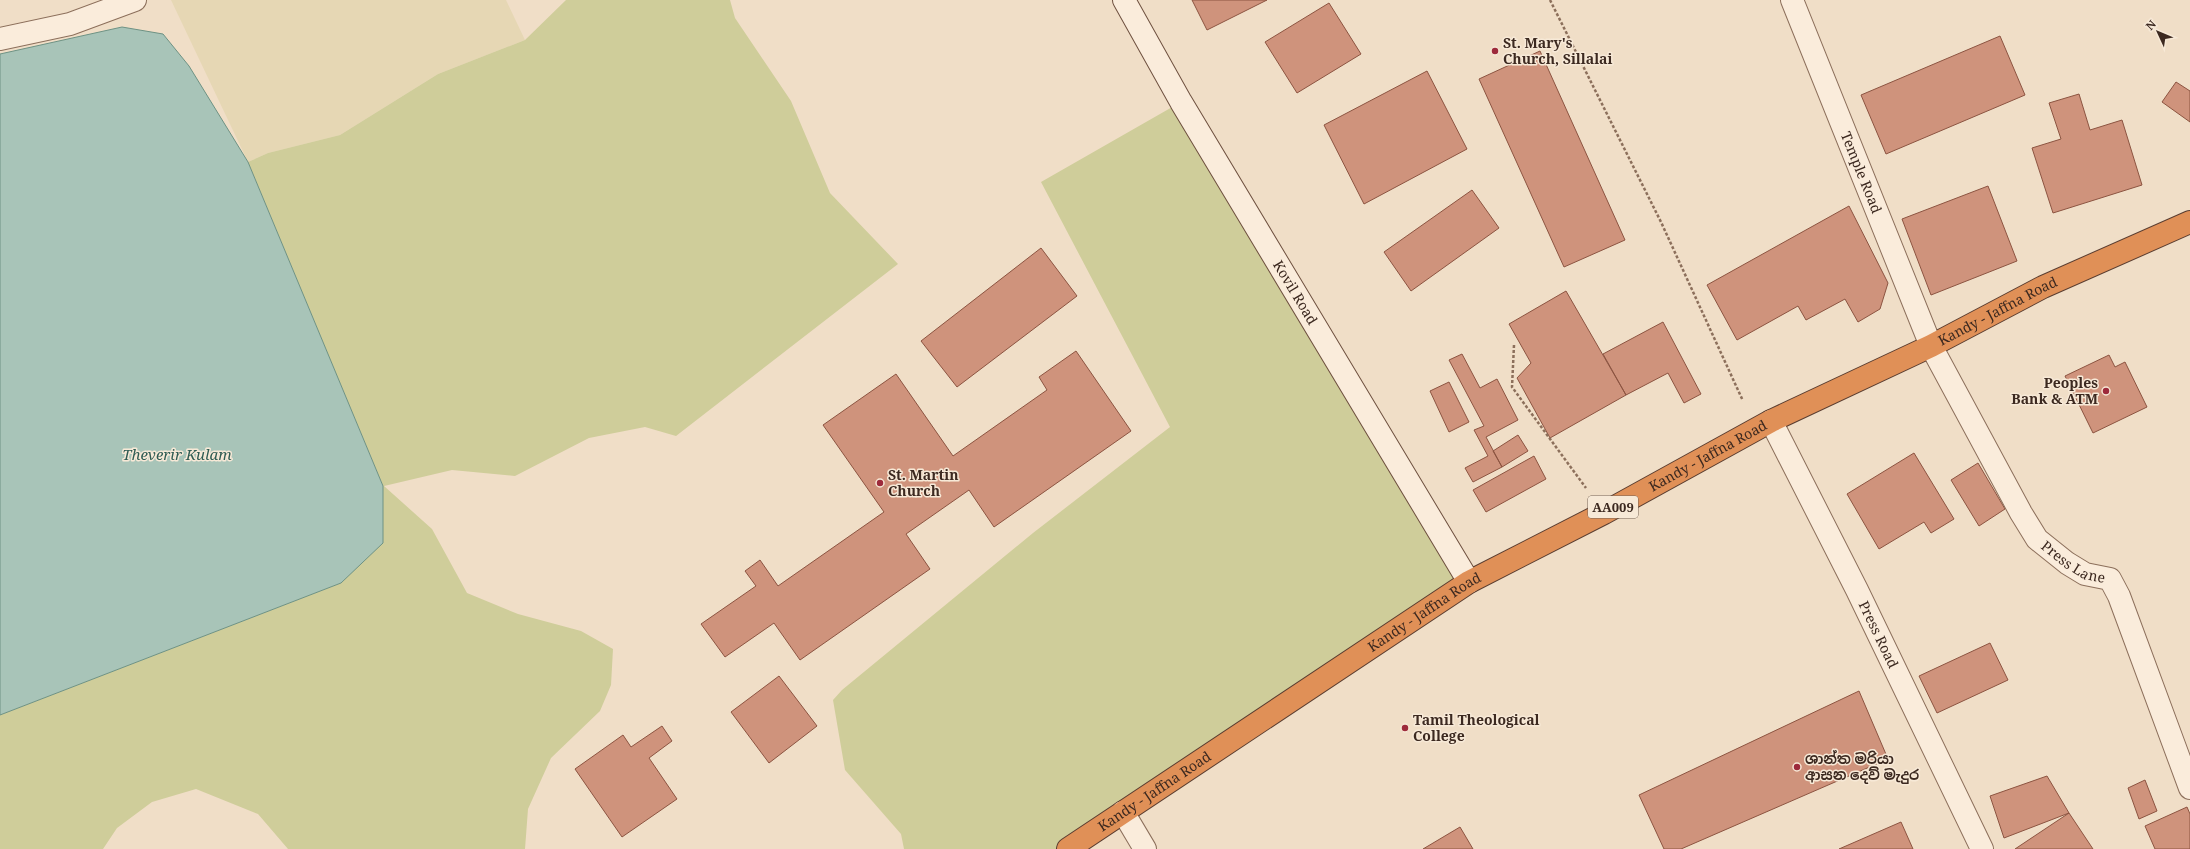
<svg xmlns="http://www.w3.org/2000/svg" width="2190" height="849" font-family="'Noto Serif','Noto Sans Sinhala',serif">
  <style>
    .farmland { fill: #e6d7b4 }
    .green { fill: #cfcd9a }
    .water { fill: #a8c4b8; stroke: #6e9284 }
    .building { fill: #cf937c; stroke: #8c5441 }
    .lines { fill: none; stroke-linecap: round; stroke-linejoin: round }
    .street-casing { stroke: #8c6f5b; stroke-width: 24 }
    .secondary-casing { stroke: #6e503f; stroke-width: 24 }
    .highway-casing { stroke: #5a3d30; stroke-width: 24 }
    .path { stroke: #8c6f5b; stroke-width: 2.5; stroke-dasharray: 3 2; stroke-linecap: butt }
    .street { stroke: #faecdb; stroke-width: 22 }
    .secondary { stroke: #faecdb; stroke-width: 22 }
    .highway { stroke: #e09057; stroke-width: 22 }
    .poi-dot { fill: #9d2a3b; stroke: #f7e9d7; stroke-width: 1.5 }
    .labels { text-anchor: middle; stroke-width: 3; stroke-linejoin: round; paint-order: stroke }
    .shield { fill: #f7e9d7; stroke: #746357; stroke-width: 1 }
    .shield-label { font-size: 13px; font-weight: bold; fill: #3c2920 }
    .poi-label { font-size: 14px; font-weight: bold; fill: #3c2920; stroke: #f7e9d7; text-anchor: start }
    .street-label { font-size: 14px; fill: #3c2920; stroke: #f7e9d7 }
    .water-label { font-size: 15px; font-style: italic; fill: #2f5c53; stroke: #f7e9d7 }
  </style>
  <rect width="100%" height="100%" fill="#f0dec7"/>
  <!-- farmland -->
  <path class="farmland" d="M171 0H506L525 40 438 74 340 135 268 153 248 162Z"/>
  <!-- green -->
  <path class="green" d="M566 0H730L735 18 791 101 830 193 898 264 676 436 645 427 589 438 515 476 452 470 384 486 432 529 467 593 518 614 581 631 613 649 611 685 600 711 551 758 528 809 525 849H288L258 814 196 789 152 802 117 828 103 849H0V715L341 583 383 486 248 162 268 153 340 135 438 74 525 40Z
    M1181 102 1469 582 1068 849H904L901 834 845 770 833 700 842 690 1033 533 1170 427 1041 182Z"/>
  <!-- water -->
  <path class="water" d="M122 27 163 34 189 66 248 162 383 486V543L341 583 0 715V54Z"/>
  <!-- building -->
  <path class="building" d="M1192 0H1267L1207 30Z
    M1329 3 1361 54 1297 93 1265 42Z
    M2000 36 2025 95 1886 154 1861 95Z
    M1540 51 1625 240 1564 267 1479 79Z
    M1427 71 1467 149 1364 204 1324 125Z
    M2176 82 2190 91V122L2162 102Z
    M2079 94 2090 130 2122 120 2142 185 2053 213 2032 148 2061 139 2049 103Z
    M1988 186 2017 261 1931 295 1902 219Z
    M1472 190 1499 228 1411 291 1384 252Z
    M1849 206 1888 283 1880 309 1858 322 1845 299 1806 320 1798 306 1737 340 1707 285Z
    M1041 248 1077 296 957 387 921 341Z
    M1566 291 1626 395 1550 438 1517 378 1531 363 1509 324Z
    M1663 322 1701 394 1684 403 1668 373 1626 395 1603 354Z
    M1076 351 1131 431 994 527 969 490 906 534 930 569 800 660 774 623 725 657 701 624 756 586 745 571 760 560 778 586 884 512 823 425 896 374 953 456 1047 390 1039 377Z
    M1462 354 1480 388 1497 379 1518 420 1486 437 1502 467 1473 482 1465 468 1488 456 1474 430 1484 426 1449 360Z
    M2109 355 2115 367 2125 362 2147 407 2093 433 2065 376Z
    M1449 382 1469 422 1449 432 1430 391Z
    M1518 435 1528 451 1502 467 1493 451Z
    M1914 453 1954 519 1931 533 1924 522 1879 549 1847 494Z
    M1534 456 1546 479 1486 512 1473 490Z
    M1978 463 2005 509 1979 526 1951 480Z
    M1990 643 2008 680 1937 713 1919 676Z
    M779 676 817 726 769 763 731 712Z
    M1859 691 1888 759 1681 849H1664L1639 795Z
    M662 726 672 741 649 758 677 799 622 837 575 769 623 735 631 747Z
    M2047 776 2069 813 2004 838 1990 796Z
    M2145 780 2157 811 2139 819 2128 788Z
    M2187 807 2190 814V849H2155L2145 826Z
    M2069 813 2093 849H2015Z
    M1901 822 1913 849H1839Z
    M1460 827 1473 849H1423Z"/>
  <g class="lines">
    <defs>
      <g id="street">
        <path id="s1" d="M1792 0 1931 346 2021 513 2037 539 2067 563 2085 574 2110 579 2119 596 2190 788"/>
        <path d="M0 39 70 24 135 0"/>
        <path id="s2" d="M1771 421 1857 590 1982 849"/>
        <path d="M1123 812 1145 849"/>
      </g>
      <g id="secondary">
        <path id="s3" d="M1124 0 1181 102 1469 582"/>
      </g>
      <g id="highway">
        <path id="s4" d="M1068 849 1469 582 1604 513 1771 421 1931 346 2043 287 2190 222"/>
      </g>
    </defs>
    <!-- street casing -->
    <use href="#street" class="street-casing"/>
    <!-- secondary casing -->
    <use href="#secondary" class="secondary-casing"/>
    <!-- highway casing -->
    <use href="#highway" class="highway-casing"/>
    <!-- path -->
    <path class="path" d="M1550 0 1661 222 1743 401
      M1514 345 1512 387 1586 488"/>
    <!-- street -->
    <use href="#street" class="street"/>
    <!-- secondary -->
    <use href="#secondary" class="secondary"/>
    <!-- highway -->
    <use href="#highway" class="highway"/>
  </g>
  <!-- markers -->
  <g class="poi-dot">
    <circle cx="1495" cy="51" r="4"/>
    <circle cx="2106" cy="391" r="4"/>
    <circle cx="880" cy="483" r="4"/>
    <circle cx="1405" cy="728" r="4"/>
    <circle cx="1797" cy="767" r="4"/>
  </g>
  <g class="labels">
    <!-- shield labels -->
    <rect class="shield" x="1588" y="496" width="50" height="22" rx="3"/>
    <g class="shield-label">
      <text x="1613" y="512">AA009</text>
    </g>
    <!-- poi labels -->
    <g class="poi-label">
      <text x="1503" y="48">St. Mary's<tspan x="1503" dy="16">Church, Sillalai</tspan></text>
      <text x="2098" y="388" text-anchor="end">Peoples<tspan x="2098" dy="16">Bank &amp; ATM</tspan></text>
      <text x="888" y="480">St. Martin<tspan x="888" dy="16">Church</tspan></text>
      <text x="1413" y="725">Tamil Theological<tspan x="1413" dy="16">College</tspan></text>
      <text x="1805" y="764">ශාන්ත මරියා<tspan x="1805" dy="16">ආසන දෙව් මැදුර</tspan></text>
    </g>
    <!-- street labels -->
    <g class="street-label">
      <text dy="5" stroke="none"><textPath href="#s1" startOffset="186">Temple Road</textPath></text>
      <text dy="5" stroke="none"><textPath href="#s3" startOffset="339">Kovil Road</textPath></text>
      <text dy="5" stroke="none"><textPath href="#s4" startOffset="1076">Kandy - Jaffna Road</textPath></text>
      <text dy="5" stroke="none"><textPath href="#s4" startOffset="752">Kandy - Jaffna Road</textPath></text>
      <text dy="5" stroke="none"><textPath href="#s1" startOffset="637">Press Lane</textPath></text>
      <text dy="5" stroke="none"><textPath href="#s4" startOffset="428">Kandy - Jaffna Road</textPath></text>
      <text dy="5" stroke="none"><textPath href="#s2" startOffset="239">Press Road</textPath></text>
      <text dy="5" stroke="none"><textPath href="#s4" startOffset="104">Kandy - Jaffna Road</textPath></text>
    </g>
    <!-- water labels -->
    <g class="water-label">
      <text x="177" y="460">Theverir Kulam</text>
    </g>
  </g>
  <!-- north arrow -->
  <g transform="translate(2158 32) rotate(314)" stroke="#f7e9d7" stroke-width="3" paint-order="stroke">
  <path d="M0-3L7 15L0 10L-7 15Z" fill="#3c2920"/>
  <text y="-6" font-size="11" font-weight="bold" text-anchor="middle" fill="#3c2920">N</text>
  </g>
</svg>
